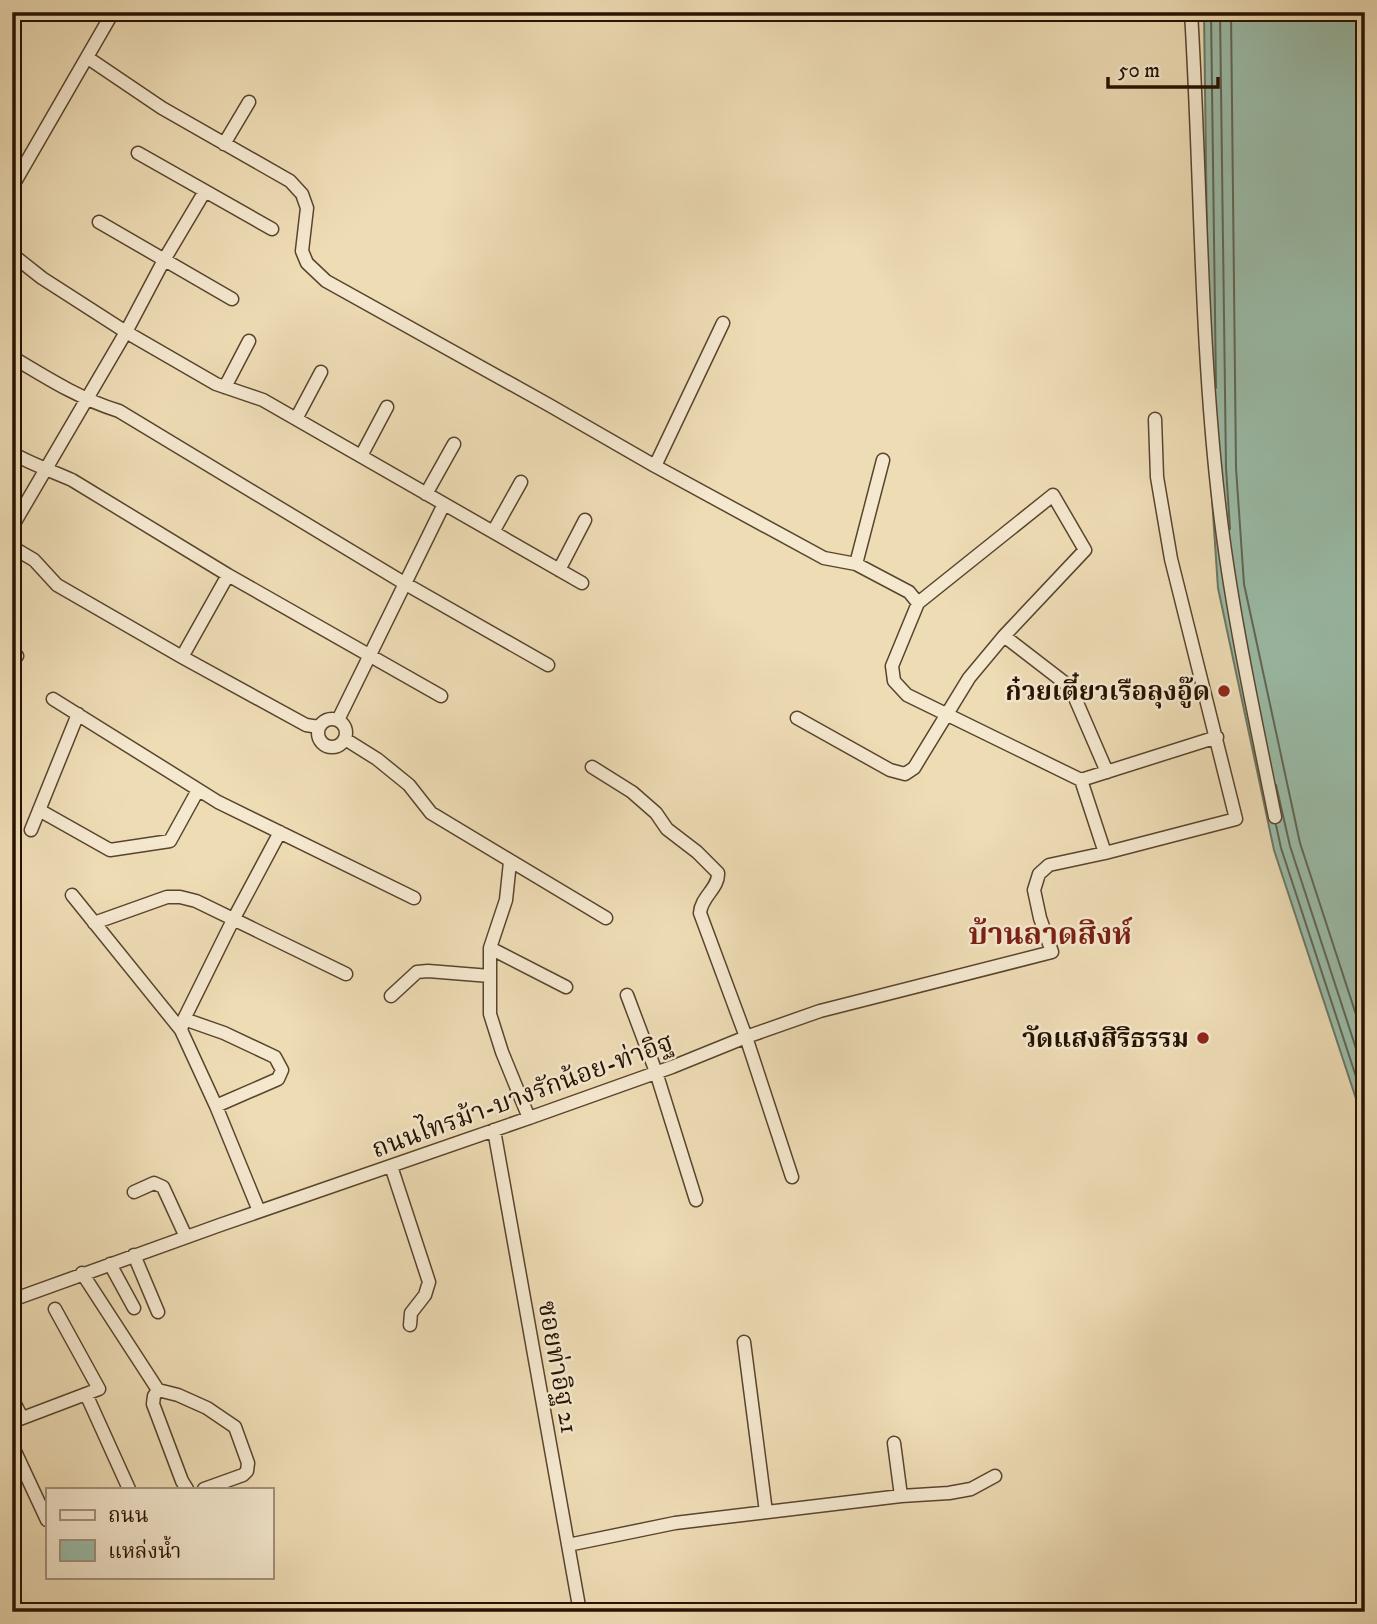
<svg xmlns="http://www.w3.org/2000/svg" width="1377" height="1624" font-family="'IM FELL DW Pica','Noto Serif Thai',serif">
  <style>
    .water { fill: #9abca9; stroke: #6c7865; stroke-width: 2 }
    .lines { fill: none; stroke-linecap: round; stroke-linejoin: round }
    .shore { stroke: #606654; stroke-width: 2 }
    .street-casing { stroke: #59442d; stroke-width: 15 }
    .street { stroke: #f4e8cf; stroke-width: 12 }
    .poi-dot { fill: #8f2418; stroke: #f4e8cf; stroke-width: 2.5 }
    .labels { text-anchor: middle; stroke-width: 5; stroke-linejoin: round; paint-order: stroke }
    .poi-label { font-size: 26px; font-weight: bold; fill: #271100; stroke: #f4e8cf; text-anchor: end }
    .street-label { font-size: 26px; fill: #271100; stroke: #f4e8cf }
    .quarter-label { font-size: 30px; font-weight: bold; fill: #7a1f14; stroke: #f4e8cf }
  </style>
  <rect width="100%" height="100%" fill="#eedcb5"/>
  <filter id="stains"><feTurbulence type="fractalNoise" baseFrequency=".00286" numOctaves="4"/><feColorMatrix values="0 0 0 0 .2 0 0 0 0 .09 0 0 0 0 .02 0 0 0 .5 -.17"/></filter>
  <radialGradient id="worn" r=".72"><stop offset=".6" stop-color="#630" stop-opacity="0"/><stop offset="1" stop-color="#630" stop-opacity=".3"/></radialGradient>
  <!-- water -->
  <path class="water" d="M1204 12H1365V1126L1274 850 1218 588 1210 469Z"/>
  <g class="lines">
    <!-- shore -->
    <path class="shore" d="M1211 12 1216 388
      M1220 12 1226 468 1230 529
      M1231 12 1236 468 1244 584 1300 843 1365 1042
      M1276 785 1290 846 1365 1076
      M1276 825 1281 848 1365 1104"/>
    <defs>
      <path id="street" d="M1191 12C1201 176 1200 341 1219 504 1231 609 1254 713 1275 817
        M88 58 162 108 290 181 302 194 307 208 302 251 307 263 326 281 549 405 655 466 824 558 856 564 909 592 918 603
        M224 144 249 102
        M138 153 272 229
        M12 187 113 12
        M99 222 232 299
        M18 259 42 278 126 332 216 384 263 400 582 583
        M12 357C47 378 80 399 119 411L404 583 548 665
        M225 387 249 341
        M296 419 321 372
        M12 453C31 464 52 471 72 480L228 575 441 696
        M361 456 387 407
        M655 466 723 323
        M426 494 454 444
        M12 527 126 332 164 260 205 191
        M493 532 521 482
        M12 547 34 560 57 585 182 657 306 725 319 727
        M856 564 883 460
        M559 570 585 520
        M1004 636 1065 683 1072 691 1107 772
        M12 654 17 656
        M182 657 228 575
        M53 699 218 802 414 898
        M797 718 890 770 905 774 914 768 969 678 1004 636 1085 550 1053 495 918 603 892 666 894 681 907 695 1081 780 1105 853
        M318 733a14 14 0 1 1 28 0a14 14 0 1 1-28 0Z
        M338 720 444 504
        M345 739 377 759 409 785 431 813 606 918
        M592 767 632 792 656 813 667 829 697 852 718 873C719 888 701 897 700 913L746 1037 792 1177
        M1081 780 1217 737
        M39 810 110 850 170 841 198 790
        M31 830 78 714
        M510 862 506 900 490 948V1014L502 1052 529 1118
        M72 895 181 1030 216 1106 259 1211
        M94 923 167 897H180L196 901 346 974
        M490 948 566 987
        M627 995 656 1072 696 1200
        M391 996 417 972 428 971 490 976
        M184 1019 224 1033 275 1057 282 1070 278 1079 216 1106
        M181 1030 184 1019 233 920 280 832
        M494 1130 580 1612
        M391 1166 429 1282 425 1295 411 1313 410 1325
        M134 1192 154 1183 163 1187 186 1237
        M134 1255 158 1312
        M110 1264 134 1308
        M82 1273 158 1390 178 1395 207 1408 235 1427 248 1463 247 1471 243 1475 204 1489
        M12 1300 220 1225 529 1118 672 1067 746 1037 820 1011 1052 952 1040 918 1034 890 1039 874 1049 865 1105 853 1236 819 1171 559 1157 477 1155 419
        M744 1342 766 1512
        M158 1390 154 1396 153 1404 182 1481 187 1489
        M86 1394 129 1489
        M12 1398 22 1418
        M12 1422 99 1389 55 1309
        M894 1443 901 1496
        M12 1445 47 1520
        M568 1545 675 1523 901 1496 949 1493 971 1489 995 1476"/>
    </defs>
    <!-- street casing -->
    <use href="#street" class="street-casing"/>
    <!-- street -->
    <use href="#street" class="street"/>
  </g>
  <!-- markers -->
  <g class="poi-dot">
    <circle cx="1224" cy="691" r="7"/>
    <circle cx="1203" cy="1038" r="7"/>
  </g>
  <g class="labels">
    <!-- poi labels -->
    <g class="poi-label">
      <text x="1210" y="700">ก๋วยเตี๋ยวเรือลุงอู๊ด</text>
      <text x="1189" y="1047">วัดแสงสิริธรรม</text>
    </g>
    <!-- street labels -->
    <g class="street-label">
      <text transform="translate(522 1095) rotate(-20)" y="9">ถนนไทรม้า-บางรักน้อย-ท่าอิฐ</text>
      <text transform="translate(559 1367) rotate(80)" y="9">ซอยท่าอิฐ 21</text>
    </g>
    <!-- quarter labels -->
    <g class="quarter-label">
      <text x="1050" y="944">บ้านลาดสิงห์</text>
    </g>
  </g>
  <!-- margin -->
  <rect width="1377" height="1624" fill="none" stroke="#eedcb5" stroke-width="42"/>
  <rect x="14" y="14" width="1349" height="1596" fill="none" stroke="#271100" stroke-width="3.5"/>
  <rect x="21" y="21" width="1335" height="1582" fill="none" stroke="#271100" stroke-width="2"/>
  <!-- legend -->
  <rect x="46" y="1488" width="228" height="91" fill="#f4e8cf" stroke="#a2927c" stroke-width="2"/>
  <rect x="60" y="1510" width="35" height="10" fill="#f4e8cf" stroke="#a2927c" stroke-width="2"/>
  <text x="108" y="1522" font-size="21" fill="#271100">ถนน</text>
  <rect x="60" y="1540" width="35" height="21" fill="#9abca9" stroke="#a2927c" stroke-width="2"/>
  <text x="108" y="1558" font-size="21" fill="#271100">แหล่งน้ำ</text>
  <!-- scale -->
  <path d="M1108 77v10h110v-10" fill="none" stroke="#271100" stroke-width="3.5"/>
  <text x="1118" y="77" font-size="21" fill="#271100" stroke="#f4e8cf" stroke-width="5" paint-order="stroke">50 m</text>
  <rect width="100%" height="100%" filter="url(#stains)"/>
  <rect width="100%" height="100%" fill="url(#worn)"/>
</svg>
